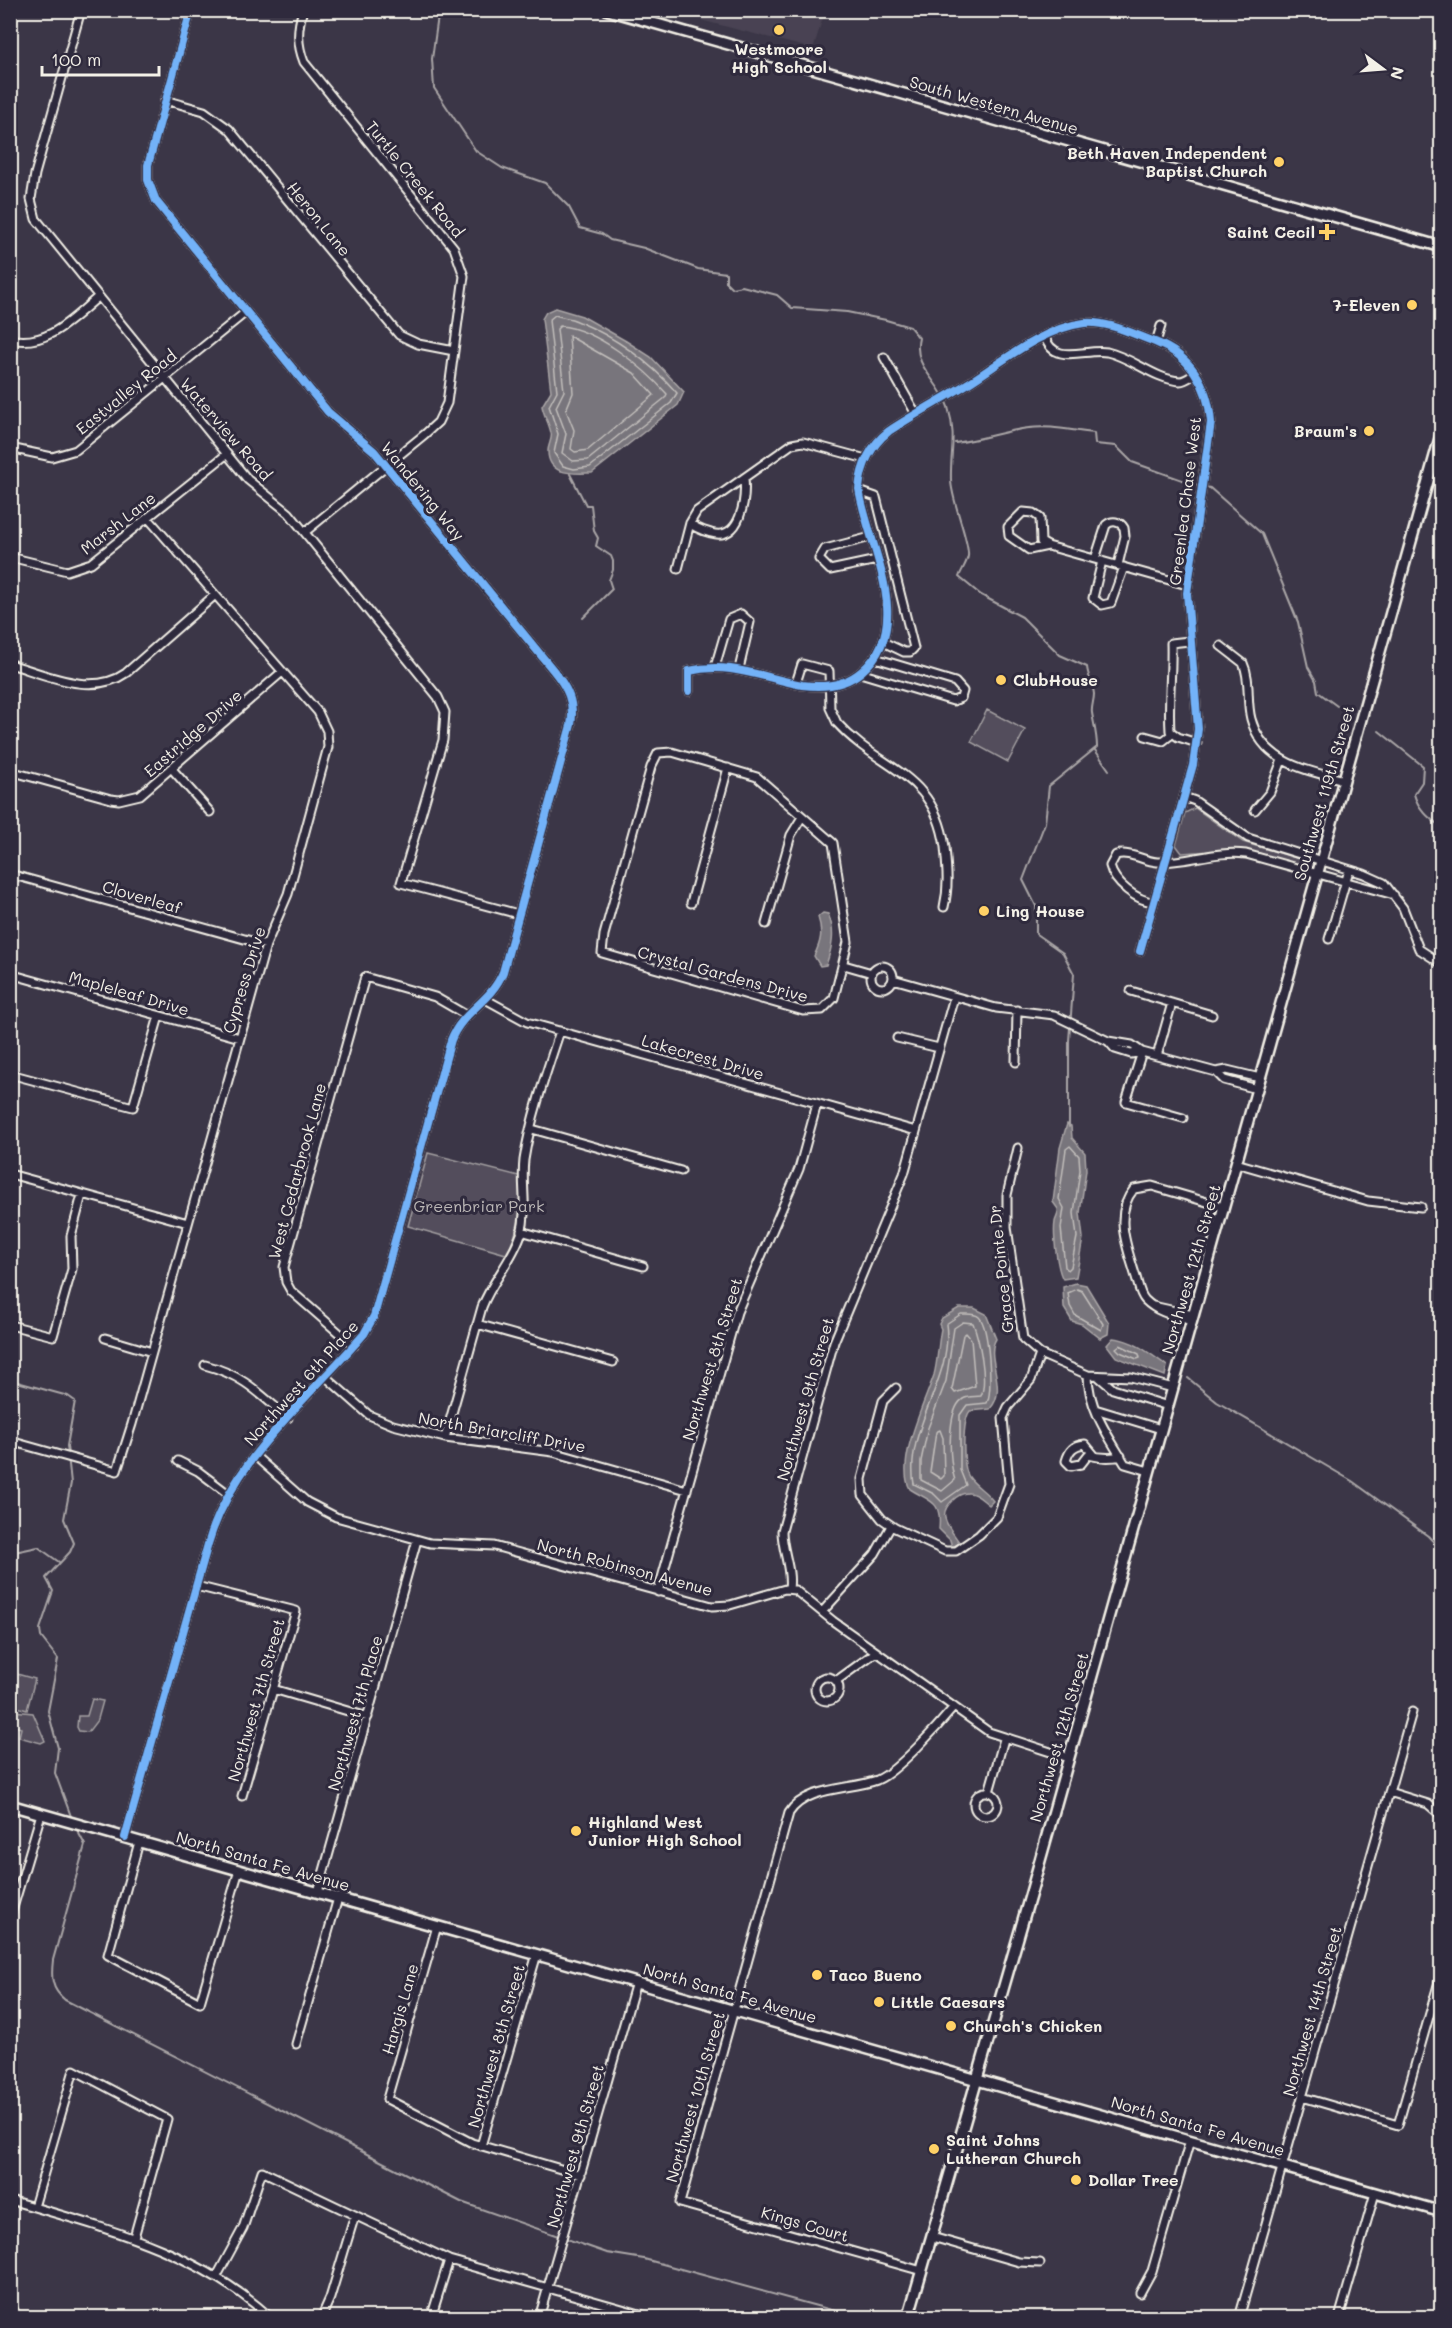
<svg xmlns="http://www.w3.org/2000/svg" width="1452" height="2328" font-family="Mali,sans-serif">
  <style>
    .built { fill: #484352 }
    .green { fill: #534e5c; stroke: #a4a0a2; stroke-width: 1.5 }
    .water { fill: #78747b; stroke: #aaa6a7; stroke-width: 1.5 }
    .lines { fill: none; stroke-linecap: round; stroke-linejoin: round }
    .shore { stroke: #c2bfbc; stroke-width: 1.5 }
    .stream { stroke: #aaa6a7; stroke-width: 2 }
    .minor-casing { stroke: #f4f1e8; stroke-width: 11 }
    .secondary-casing { stroke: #f4f1e8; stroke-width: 14 }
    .minor { stroke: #2f2a3d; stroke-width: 7 }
    .secondary { stroke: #2f2a3d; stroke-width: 9 }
    .cycleway-casing { stroke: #2f2a3d; stroke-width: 11 }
    .cycleway { stroke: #73b2f8; stroke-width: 8 }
    .poi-dot { fill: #ffd166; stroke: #2f2a3d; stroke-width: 2 }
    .labels { text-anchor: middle; stroke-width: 6; stroke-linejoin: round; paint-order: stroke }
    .poi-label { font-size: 16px; font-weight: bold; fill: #f4f1e8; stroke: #2f2a3d; text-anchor: start }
    .street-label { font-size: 16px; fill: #f4f1e8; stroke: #2f2a3d }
    .park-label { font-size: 16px; fill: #bcb8b7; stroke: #2f2a3d }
  </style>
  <rect width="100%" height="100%" fill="#3b3647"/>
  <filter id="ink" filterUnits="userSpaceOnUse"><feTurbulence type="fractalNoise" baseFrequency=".0167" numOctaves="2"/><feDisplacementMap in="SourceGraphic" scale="12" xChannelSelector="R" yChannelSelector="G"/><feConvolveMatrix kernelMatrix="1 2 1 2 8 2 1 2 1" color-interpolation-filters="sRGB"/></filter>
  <g filter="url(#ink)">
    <!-- built -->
    <path class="built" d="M666 11 825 10V11L813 49Z"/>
    <!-- green -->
    <path class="green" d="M987 710 1025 730 1008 762 971 742Z
      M1195 808 1243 842 1306 861 1308 864 1305 867 1241 849 1182 853 1176 845 1185 813Z
      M428 1153 519 1176C522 1203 521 1230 506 1254L408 1226Z
      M17 1674 35 1679 27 1710 11 1705Z
      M92 1699 103 1701 98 1719 88 1732 79 1731 77 1727 78 1716H87Z
      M13 1711 33 1713 45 1741 41 1743 19 1737 21 1728 11 1725V1713Z"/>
    <!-- water -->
    <path class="water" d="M555 308 582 316 626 341 651 357 684 392 678 405 592 473C575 473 548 477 548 451 548 445 553 438 551 433 549 423 544 416 542 406L551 391 542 319 546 312Z
      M823 913 828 914C836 932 832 948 826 965L820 966 814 956C821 942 823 932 818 917Z
      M1067 1124 1071 1126 1072 1138 1085 1153 1086 1170 1080 1213 1083 1238 1076 1277 1063 1279C1057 1270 1053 1234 1055 1222 1056 1217 1059 1215 1058 1209L1053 1202 1060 1148Z
      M1076 1283 1086 1285 1109 1323 1108 1334 1100 1338 1082 1324 1072 1321 1064 1308 1063 1287Z
      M959 1308H974L986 1314 996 1339C984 1357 1009 1388 990 1409L970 1411C962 1421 962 1466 969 1477 975 1486 987 1492 993 1501L989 1505C983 1501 977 1493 969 1493 958 1492 942 1507 945 1518 947 1527 955 1536 960 1543L952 1547 950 1540 939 1529C942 1500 930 1502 910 1489 895 1462 925 1402 934 1375 938 1360 938 1344 941 1329L939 1324 942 1318Z
      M1113 1338C1134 1340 1151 1354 1167 1366L1165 1376 1116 1357 1107 1345Z"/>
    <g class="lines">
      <!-- shore -->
      <path class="shore" d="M555 315C563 318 569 317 577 321 615 337 650 362 677 393L671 403 590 467 574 469 563 466 554 453 558 434 549 406 557 391 549 320Z
        M560 326C597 329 643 367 667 394L665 398 588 460 573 461 562 453 566 434 556 407 564 391 557 329Z
        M569 336 634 373 654 395 588 450 575 452 571 449 574 430 566 410 573 393Z
        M1070 1146 1079 1156 1080 1170 1074 1213 1077 1237 1071 1267 1068 1270 1065 1267 1061 1228 1064 1208 1059 1199 1066 1149Z
        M1077 1289 1082 1291 1103 1324 1101 1330 1075 1315 1070 1306 1068 1293Z
        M961 1314C967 1314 975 1313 979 1317 989 1327 993 1389 987 1403L967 1405 960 1415V1470L966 1485 942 1502 934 1494 914 1484C904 1428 954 1379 946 1324Z
        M963 1322 973 1323C979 1339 988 1379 981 1396 975 1397 968 1396 963 1399 946 1410 949 1464 955 1480L942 1491 921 1480V1461L928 1428 946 1381 954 1328Z
        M966 1333 971 1339 975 1386 955 1393 952 1389 963 1335Z
        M1120 1345 1139 1354 1140 1358 1137 1359 1120 1352 1116 1348Z
        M940 1430 943 1438 944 1476 941 1479 930 1472 936 1432Z"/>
      <!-- stream -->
      <path class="stream" d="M443 10 438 16 432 59 434 88 476 151 502 168 545 183 569 207 580 228 602 234 610 240 644 248 698 269 726 273V282L732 288 742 286 777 295 792 308 847 312 886 320 910 327 919 338C912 367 940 381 948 407 957 436 950 453 951 480 951 499 970 543 968 556 967 563 961 571 959 577L981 595 1022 617 1060 655 1087 667C1088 677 1093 684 1094 694 1094 701 1091 707 1092 713 1094 725 1097 735 1097 747L1049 786 1045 823 1023 880 1036 906V934L1063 953 1074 974 1069 1041V1127
        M955 443C981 440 1004 431 1029 428 1051 425 1072 431 1094 433L1095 444 1116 446 1132 462 1199 486
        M570 474 586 505H591L594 531 598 538 596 546 611 556 613 561V570L609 580 612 589 583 618
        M1205 487 1210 488 1262 534 1298 622 1308 667 1316 681 1318 692 1337 706
        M1379 731 1423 766 1422 782 1414 794C1418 809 1429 819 1442 827
        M1095 750 1109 770
        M1188 1378 1217 1402 1352 1481 1428 1536 1442 1551
        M10 1380 68 1396 75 1401 67 1446 71 1483 64 1519 74 1543 70 1552 46 1578 53 1591 40 1629 41 1637 58 1659 48 1711 58 1748 55 1773 72 1819
        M10 1553 38 1547 59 1562
        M75 1826 85 1845 53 1960C51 1977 51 1989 65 2000L461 2202 607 2253 644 2259 861 2318"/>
      <defs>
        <path id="minor" d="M81 10 35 174 31 199 36 219 248 480 289 513 438 697 445 712 443 740 401 883 518 914
          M303 10C297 29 297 44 304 62L454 248 464 276 447 403 438 422 425 434 305 532
          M165 100 204 111 229 129 399 335 418 344 454 351
          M1045 337C1054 366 1086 348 1107 352 1133 358 1154 379 1180 381 1186 381 1191 376 1196 373
          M10 339C47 348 73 318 98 297
          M1156 342 1161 326
          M884 357 916 414
          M10 448 52 457 76 450 246 312
          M859 491 876 497 914 648 910 652H904L883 642
          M690 523C696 529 704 531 711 533 741 542 746 499 744 478
          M871 537 825 549 819 559 830 570 877 560
          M1048 546 1029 550 1009 536 1008 527 1023 512 1033 513 1040 518 1041 542 1048 546 1187 585
          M10 557 67 571 91 563 227 454
          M1095 559 1106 525C1112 520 1120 521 1124 528L1125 536 1118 565
          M1102 561 1093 598 1102 605 1111 603 1124 567
          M678 569 690 523 697 511 792 444 803 442 866 459
          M1189 641 1171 643C1172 673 1168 701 1170 731L1178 737 1197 743
          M1221 646 1243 663C1251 680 1246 700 1251 719 1263 763 1306 770 1344 780
          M10 664C47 675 92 697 126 673L215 595
          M715 667 729 619 741 614 750 622 739 669
          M860 673 953 701 961 698 963 691 955 682 875 658
          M796 683 802 664 829 671 830 708 837 723C880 771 934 771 945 847 947 869 949 886 944 907
          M689 691V671C730 661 763 678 802 685 824 688 845 686 862 671 916 625 868 546 859 489 861 465 870 446 889 431 915 414 941 400 967 384 1002 362 1043 328 1084 323 1108 321 1133 334 1155 342 1191 356 1208 385 1211 422L1187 593 1198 729 1193 765 1140 951
          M1145 736 1163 741 1172 734
          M672 752 757 777 833 843 848 942 834 998 822 1010 803 1011 602 953 604 935 651 767 658 753Z
          M172 769 210 812
          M10 771 111 799 119 800 140 795 282 672
          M1184 797 1195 801 1248 838 1364 874 1384 883 1403 908 1419 949 1442 964
          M1255 810 1270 792 1282 760
          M10 874 266 945
          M1154 902C1137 901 1114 883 1110 866L1116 855C1130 851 1143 861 1157 862 1187 863 1216 850 1246 854L1394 895
          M691 903 728 768
          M766 924 791 835 802 817
          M1329 939 1349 870
          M844 965 872 973
          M871 977a11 11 0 1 1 22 0a11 11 0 1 1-22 0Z
          M10 974 240 1038
          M893 979 996 1008 1054 1015 1108 1041 1115 1049 1131 1054 1142 1052 1132 1045 1108 1041
          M1131 991 1212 1015
          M487 1000 527 1022 916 1131
          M897 1038 939 1048
          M1157 1056 1172 1003
          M1016 1062 1017 1010
          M1216 1072 1227 1070 1260 1078
          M10 1074 133 1107 159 1016
          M1183 1118 1126 1102 1142 1052 1216 1072 1224 1080 1257 1089
          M532 1129 681 1171
          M1018 1148 1007 1195V1227L1023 1339 1040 1354 1088 1375 1131 1377 1173 1388
          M1236 1163 1368 1201 1421 1207
          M10 1174 188 1223
          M521 1231 643 1266
          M1153 1306 1193 1315
          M1192 1321C1175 1316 1158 1313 1145 1300 1139 1294 1138 1282 1135 1274 1127 1247 1113 1214 1134 1189L1152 1186 1224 1207
          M477 1324 613 1362
          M10 1325 53 1336 72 1269 71 1236 82 1195
          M105 1338 152 1352
          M354 1346 291 1291 286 1282 284 1267 365 977 435 997 466 1015
          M205 1365C243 1375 259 1393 288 1418
          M1088 1375C1088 1408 1109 1437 1125 1464L1149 1471
          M1098 1376 1113 1389 1168 1406
          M326 1377 369 1415 393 1425 445 1438 553 1452 687 1490
          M896 1388 883 1401 862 1479 863 1495 882 1519 895 1528 945 1551H956L979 1535 997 1517 1009 1484 1003 1418 1008 1407 1031 1380 1040 1354
          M1095 1409 1161 1429
          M445 1438 482 1307C492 1281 512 1261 521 1234 528 1209 521 1185 524 1160 530 1120 547 1070 560 1031
          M10 1441 117 1471 132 1424 266 945 288 894 328 747 327 731 318 712 148 518
          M255 1456 307 1502 336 1517 430 1543 494 1546 712 1606 730 1605 785 1589 795 1590 833 1621 989 1732 1069 1758
          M1095 1456 1085 1444C1074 1445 1069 1450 1066 1461L1071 1466 1081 1464 1088 1455C1100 1458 1109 1459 1121 1456
          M178 1461 198 1471 227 1493
          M196 1586 296 1611 242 1796
          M789 1588C792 1570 782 1550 782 1531L834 1342 904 1174 954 997
          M658 1592 737 1312 799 1169 817 1104
          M822 1612 875 1554 891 1526
          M815 1689a12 12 0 1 1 24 0a12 12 0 1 1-24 0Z
          M836 1681 876 1652
          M273 1689 368 1717
          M974 1804a12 12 0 1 1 24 0a12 12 0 1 1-24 0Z
          M989 1792 1004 1739
          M1389 1792 1428 1804 1442 1816
          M125 1837 208 1544C233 1458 307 1400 364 1334L374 1316 451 1040C462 1011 491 1002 503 972L571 725C575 702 567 687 553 670L374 451 328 412 156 201 148 180V165L191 10
          M139 1842 108 1955 200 2003 239 1870
          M318 1892 417 1540
          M10 1918 41 1814
          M437 1926 387 2099 472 2143 581 2175
          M296 2044 338 1898
          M1302 2097 1398 2125 1442 1971
          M481 2146 537 1954
          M10 2200C104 2228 197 2250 271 2318
          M34 2207 74 2070 167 2119 134 2237
          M932 2237 1019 2262 1040 2263
          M922 2271 680 2203 789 1813C806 1786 850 1790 877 1780 897 1772 939 1725 954 1707
          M217 2276 243 2228 262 2171 449 2260 654 2318
          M1140 2293 1152 2271 1190 2140
          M10 2303 18 2318
          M26 2318H34
          M321 2318 330 2298 355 2215
          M431 2318 449 2260
          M539 2318 636 1982
          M1239 2318 1412 1712
          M1339 2318 1375 2193
          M1439 2318 1442 2308"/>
        <path id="secondary" d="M608 10 1442 247
          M10 1805 1442 2212
          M908 2318 1032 1889 1442 431"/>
      </defs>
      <!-- minor casing -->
      <use href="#minor" class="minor-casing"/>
      <!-- secondary casing -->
      <use href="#secondary" class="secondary-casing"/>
      <!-- minor -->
      <use href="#minor" class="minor"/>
      <!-- secondary -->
      <use href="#secondary" class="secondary"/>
      <defs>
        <path id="cycleway" d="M689 691V671C730 661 763 678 802 685 824 688 845 686 862 671 916 625 868 546 859 489 861 465 870 446 889 431 915 414 941 400 967 384 1002 362 1043 328 1084 323 1108 321 1133 334 1155 342 1191 356 1208 385 1211 422L1187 593 1198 729 1193 765 1140 951
          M125 1837 208 1544C233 1458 307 1400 364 1334L374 1316 451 1040C462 1011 491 1002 503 972L571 725C575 702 567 687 553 670L374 451 328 412 156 201 148 180V165L191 10"/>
      </defs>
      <!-- cycleway casing -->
      <use href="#cycleway" class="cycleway-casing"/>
      <!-- cycleway -->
      <use href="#cycleway" class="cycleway"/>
    </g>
  </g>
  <!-- markers -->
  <g class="poi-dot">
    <circle cx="779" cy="30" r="6"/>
    <circle cx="1279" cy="162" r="6"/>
    <path d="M1324 223h6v6h6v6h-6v6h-6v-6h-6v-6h6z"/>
    <circle cx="1412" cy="305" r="6"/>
    <circle cx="1369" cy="431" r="6"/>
    <circle cx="1001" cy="680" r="6"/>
    <circle cx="984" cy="911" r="6"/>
    <circle cx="576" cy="1831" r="6"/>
    <circle cx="817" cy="1975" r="6"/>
    <circle cx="879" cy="2002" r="6"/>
    <circle cx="951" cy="2026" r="6"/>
    <circle cx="934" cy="2149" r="6"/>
    <circle cx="1076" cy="2180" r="6"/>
  </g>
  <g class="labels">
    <!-- poi labels -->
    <g class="poi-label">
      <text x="779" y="55" text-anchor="middle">Westmoore<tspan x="779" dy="18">High School</tspan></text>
      <text x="1267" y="159" text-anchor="end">Beth Haven Independent<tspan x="1267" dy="18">Baptist Church</tspan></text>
      <text x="1315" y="238" text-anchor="end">Saint Cecil</text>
      <text x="1400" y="311" text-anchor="end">7-Eleven</text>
      <text x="1357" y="437" text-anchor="end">Braum's</text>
      <text x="1013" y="686">ClubHouse</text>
      <text x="996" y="917">Ling House</text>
      <text x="588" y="1828">Highland West<tspan x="588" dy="18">Junior High School</tspan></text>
      <text x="829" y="1981">Taco Bueno</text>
      <text x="891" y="2008">Little Caesars</text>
      <text x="963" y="2032">Church's Chicken</text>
      <text x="946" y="2146">Saint Johns<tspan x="946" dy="18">Lutheran Church</tspan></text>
      <text x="1088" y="2186">Dollar Tree</text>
    </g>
    <!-- street labels -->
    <g class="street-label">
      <text transform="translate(994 105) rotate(16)" y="6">South Western Avenue</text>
      <text transform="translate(415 179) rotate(51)" y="6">Turtle Creek Road</text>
      <text transform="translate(319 219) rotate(51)" y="6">Heron Lane</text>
      <text transform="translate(126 392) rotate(-39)" y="6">Eastvalley Road</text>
      <text transform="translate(226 429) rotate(49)" y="6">Waterview Road</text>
      <text transform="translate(423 491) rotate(51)" y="6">Wandering Way</text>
      <text transform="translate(1185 501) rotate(-83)" y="6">Greenlea Chase West</text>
      <text transform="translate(118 523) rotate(-38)" y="6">Marsh Lane</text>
      <text transform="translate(193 733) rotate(-41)" y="6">Eastridge Drive</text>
      <text transform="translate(1324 793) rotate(-74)" y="6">Southwest 119th Street</text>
      <text transform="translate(142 897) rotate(16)" y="6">Cloverleaf</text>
      <text transform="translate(723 974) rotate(15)" y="6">Crystal Gardens Drive</text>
      <text transform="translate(244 980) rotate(-73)" y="6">Cypress Drive</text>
      <text transform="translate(129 993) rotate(16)" y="6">Mapleleaf Drive</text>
      <text transform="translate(703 1057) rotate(16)" y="6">Lakecrest Drive</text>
      <text transform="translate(297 1171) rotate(-75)" y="6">West Cedarbrook Lane</text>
      <text transform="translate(1001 1269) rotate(-96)" y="6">Grace Pointe Dr</text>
      <text transform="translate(1191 1269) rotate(-74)" y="6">Northwest 12th Street</text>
      <text transform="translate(712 1359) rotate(-73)" y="6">Northwest 8th Street</text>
      <text transform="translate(301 1383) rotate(-48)" y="6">Northwest 6th Place</text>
      <text transform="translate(805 1399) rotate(-74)" y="6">Northwest 9th Street</text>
      <text transform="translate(502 1432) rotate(10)" y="6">North Briarcliff Drive</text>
      <text transform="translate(625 1567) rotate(15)" y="6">North Robinson Avenue</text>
      <text transform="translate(256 1700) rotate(-74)" y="6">Northwest 7th Street</text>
      <text transform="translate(355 1713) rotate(-74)" y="6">Northwest 7th Place</text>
      <text transform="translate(1059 1737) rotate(-74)" y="6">Northwest 12th Street</text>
      <text transform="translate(263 1861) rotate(16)" y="6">North Santa Fe Avenue</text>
      <text transform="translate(730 1993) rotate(16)" y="6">North Santa Fe Avenue</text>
      <text transform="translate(400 2009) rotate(-74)" y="6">Hargis Lane</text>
      <text transform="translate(1312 2011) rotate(-74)" y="6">Northwest 14th Street</text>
      <text transform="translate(496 2046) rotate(-74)" y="6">Northwest 8th Street</text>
      <text transform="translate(695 2097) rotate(-74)" y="6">Northwest 10th Street</text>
      <text transform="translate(1198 2126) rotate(16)" y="6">North Santa Fe Avenue</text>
      <text transform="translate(575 2146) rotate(-74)" y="6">Northwest 9th Street</text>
      <text transform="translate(805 2224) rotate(16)" y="6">Kings Court</text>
    </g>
    <!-- park labels -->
    <g class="park-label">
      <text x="479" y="1212">Greenbriar Park</text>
    </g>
  </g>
  <!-- margin -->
  <rect width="1452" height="2328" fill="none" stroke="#2f2a3d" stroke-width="36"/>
  <rect x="18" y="18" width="1416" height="2292" fill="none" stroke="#f4f1e8" stroke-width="2" filter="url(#ink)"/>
  <!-- north arrow -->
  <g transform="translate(1383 69) rotate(106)" stroke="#2f2a3d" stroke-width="4.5" paint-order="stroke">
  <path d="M0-4.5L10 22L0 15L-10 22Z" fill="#f4f1e8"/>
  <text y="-9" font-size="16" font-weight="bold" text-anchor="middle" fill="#f4f1e8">N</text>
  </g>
  <!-- scale -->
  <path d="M42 66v9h117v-9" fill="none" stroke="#f4f1e8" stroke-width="3"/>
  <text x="51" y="66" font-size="18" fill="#f4f1e8" stroke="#2f2a3d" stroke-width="4.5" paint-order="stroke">100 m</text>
</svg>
